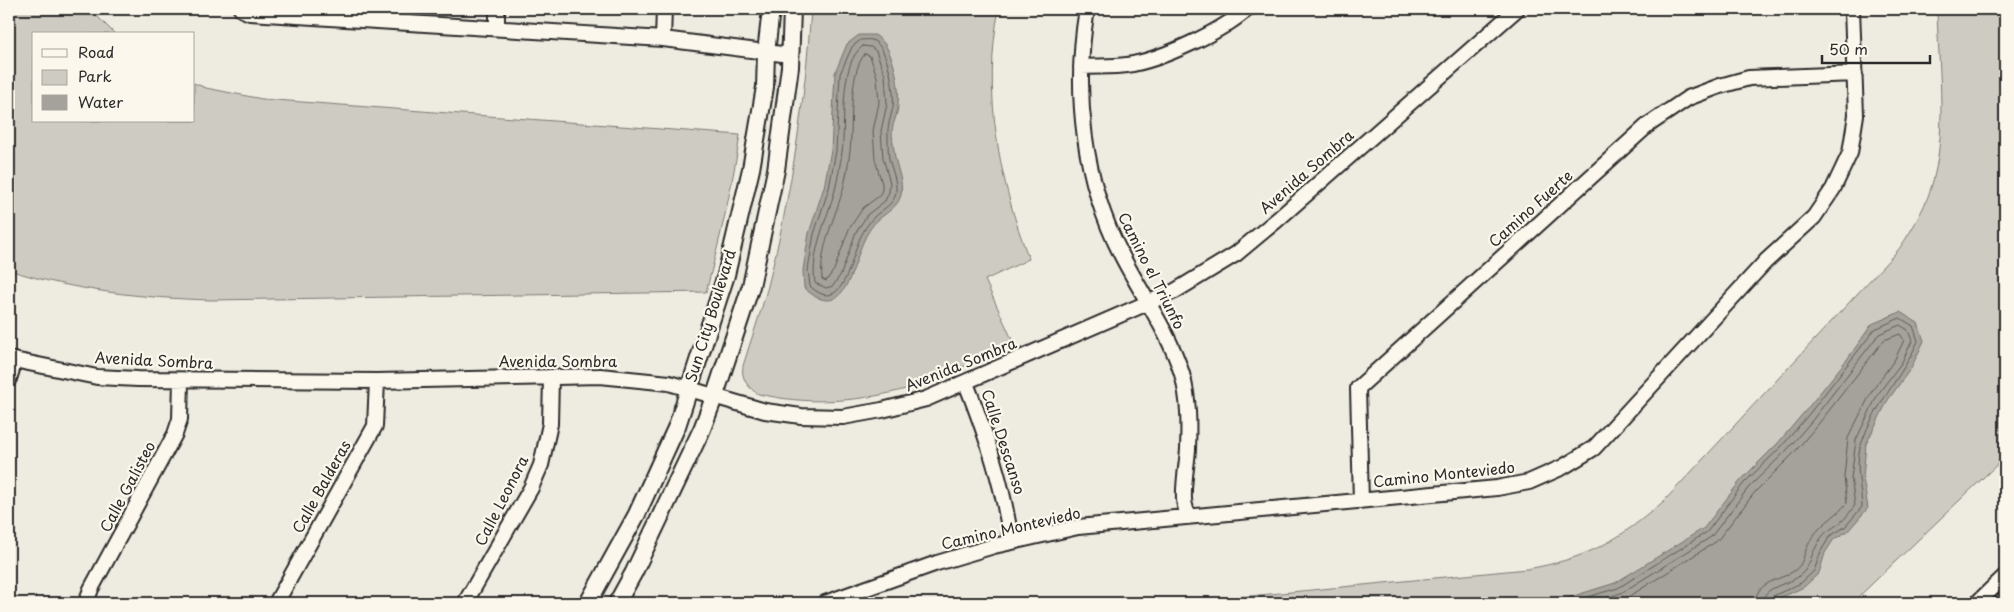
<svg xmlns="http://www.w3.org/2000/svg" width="2014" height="612" font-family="'Playpen Sans',sans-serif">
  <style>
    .green { fill: #cecbc2; stroke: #7c7b76 }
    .water { fill: #a4a29a; stroke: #74726e }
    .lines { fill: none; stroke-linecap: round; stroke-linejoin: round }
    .shore { stroke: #5b5b57; stroke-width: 1 }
    .minor-casing { stroke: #2b2b2b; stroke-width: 18 }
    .tertiary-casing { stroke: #2b2b2b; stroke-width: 20 }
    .minor { stroke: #fbf7ec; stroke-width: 14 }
    .tertiary { stroke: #fbf7ec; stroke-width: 16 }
    .labels { text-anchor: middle; stroke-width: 4.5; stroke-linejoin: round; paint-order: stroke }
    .street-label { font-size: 15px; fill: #2b2b2b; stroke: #fbf7ec }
  </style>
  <rect width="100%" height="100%" fill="#eeebe0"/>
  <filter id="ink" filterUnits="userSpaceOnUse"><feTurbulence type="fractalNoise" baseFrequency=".02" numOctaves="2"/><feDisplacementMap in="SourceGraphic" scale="10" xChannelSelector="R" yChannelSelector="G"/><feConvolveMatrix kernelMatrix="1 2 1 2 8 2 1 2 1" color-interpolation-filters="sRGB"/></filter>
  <g filter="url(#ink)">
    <!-- green -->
    <path class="green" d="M9 9H90L115 34H34V121H194V83L206 88 262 99 740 135C732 188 720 239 706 292L211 300C142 298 75 291 9 270Z
      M811 9H999C982 92 999 181 1029 259L985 280 1014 344C979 359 945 377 909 388 865 401 813 405 769 396 765 395 758 395 755 392 746 385 741 377 743 366 751 339 761 313 768 286 791 195 805 103 811 9Z
      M1937 9H2005V457L1852 603H1178L1527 569C1589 558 1618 541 1665 500L1899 249C1914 227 1928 203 1934 177 1947 126 1938 61 1937 9Z"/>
    <!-- water -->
    <path class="water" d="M859 35H875C879 38 884 42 886 46 895 62 900 87 898 105 898 114 893 122 892 131 892 137 893 144 894 150 895 165 904 180 901 195 898 207 887 212 878 220 873 224 868 232 865 238 852 264 846 326 804 288L803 270 809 233 824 187 831 150 835 73 847 44Z
      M1900 312 1918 323 1924 341 1911 368 1888 400 1866 444 1863 478 1868 508 1848 531 1834 539 1825 553 1819 573 1804 587 1769 603H1537L1564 599 1615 583 1704 528 1741 480 1778 443 1806 410 1848 358 1872 324Z"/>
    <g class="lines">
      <!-- shore -->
      <path class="shore" d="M861 40C864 40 869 39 872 40 888 45 895 92 893 107 891 117 887 126 888 136 888 144 888 152 889 159 892 170 897 181 896 192 894 205 882 209 874 217 869 222 864 230 861 236 851 255 844 318 810 286L808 270 814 234 829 188 836 151 840 74 852 47Z
        M863 46 871 47 876 51 885 75 887 104 881 131 883 158 890 183 889 192 885 201 868 214 856 232 841 274 833 286 826 288 815 283C810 252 827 220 835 190 838 178 840 165 842 152 846 125 838 63 863 46Z
        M865 54 870 56 877 77 879 103 873 131 875 159 882 184V190L879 196 863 208 849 229 834 270 826 281 822 279C819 250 834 220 842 193 846 180 848 165 850 151 853 126 848 72 865 54Z
        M1567 603 1618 588 1707 532 1744 483 1782 446 1809 414 1875 329 1900 318 1913 326 1918 341C1903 376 1874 405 1862 442 1854 463 1861 485 1862 507L1845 527 1830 536 1821 551 1814 571 1801 583 1771 597 1769 603
        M1589 603 1621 593 1711 537 1749 487 1787 450 1814 418 1879 334 1900 325 1908 330 1912 341 1902 362 1878 394 1856 440 1851 478 1855 505C1851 511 1846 518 1840 523 1827 532 1824 531 1816 547 1809 559 1811 567 1798 577 1787 585 1763 586 1762 603
        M1615 603 1625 599 1717 541 1755 492 1792 455 1820 422 1884 340 1900 334 1904 340 1895 359 1872 391 1848 438 1844 477 1847 503C1834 519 1818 524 1808 545 1803 555 1804 564 1794 571 1779 581 1756 581 1755 603"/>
      <defs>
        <path id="minor" d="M241 9 250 13 663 39 790 55
          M497 9V28
          M1087 9C1073 91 1083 181 1122 256 1142 295 1169 332 1182 374 1189 399 1189 424 1188 449 1187 465 1183 483 1184 499 1184 505 1187 511 1188 517
          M663 39 664 9
          M1081 67C1096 66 1112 67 1127 65 1161 60 1221 32 1247 9
          M9 359 97 377 138 379 377 381 600 376 669 383 765 411 801 416 843 417 882 410 926 399 1175 291 1236 254 1277 220 1517 9
          M9 379 15 360
          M966 383C986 435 1004 486 1011 542
          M1361 501 1358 388 1648 125 1688 98 1720 86 1749 78 1855 74
          M86 603 91 589 175 434 180 419 181 381
          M276 603 375 426 377 381
          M465 603 531 488 541 465 550 424 551 377
          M825 603 937 563 994 546 1078 527 1497 488 1529 482 1563 467 1594 448 1766 261 1814 217 1833 189 1850 153 1856 115 1852 9
          M1977 603 2005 576"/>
        <path id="tertiary" d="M588 603 637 514 677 426 726 275 751 169 765 87 766 53 771 9
          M617 603 634 572 702 429 715 395 751 286 776 170 790 67 792 9"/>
      </defs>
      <!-- minor casing -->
      <use href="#minor" class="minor-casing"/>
      <!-- tertiary casing -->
      <use href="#tertiary" class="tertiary-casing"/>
      <!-- minor -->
      <use href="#minor" class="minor"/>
      <!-- tertiary -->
      <use href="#tertiary" class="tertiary"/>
    </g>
  </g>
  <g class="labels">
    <!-- street labels -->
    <g class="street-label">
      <text transform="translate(1307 172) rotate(-41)" y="5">Avenida Sombra</text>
      <text transform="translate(1531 209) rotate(-42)" y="5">Camino Fuerte</text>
      <text transform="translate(1151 271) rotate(63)" y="5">Camino el Triunfo</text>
      <text transform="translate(711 316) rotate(-73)" y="5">Sun City Boulevard</text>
      <text transform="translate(154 361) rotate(3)" y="5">Avenida Sombra</text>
      <text x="558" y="367">Avenida Sombra</text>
      <text transform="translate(961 365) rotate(-22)" y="5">Avenida Sombra</text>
      <text transform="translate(1003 442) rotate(72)" y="5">Calle Descanso</text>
      <text transform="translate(1444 475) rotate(-6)" y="5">Camino Monteviedo</text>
      <text transform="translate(128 487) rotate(-62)" y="5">Calle Galisteo</text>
      <text transform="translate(322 487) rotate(-61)" y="5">Calle Balderas</text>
      <text transform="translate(502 501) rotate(-63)" y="5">Calle Leonora</text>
      <text transform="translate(1011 529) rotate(-13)" y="5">Camino Monteviedo</text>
    </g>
  </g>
  <!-- margin -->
  <rect width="2014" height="612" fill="none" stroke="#fbf7ec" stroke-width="30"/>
  <rect x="15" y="15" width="1984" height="582" fill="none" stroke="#2b2b2b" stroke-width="2" filter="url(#ink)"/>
  <!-- legend -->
  <rect x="32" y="32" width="162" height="90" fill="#fbf7ec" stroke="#a8a59f"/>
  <rect x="42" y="49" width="25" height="8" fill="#fbf7ec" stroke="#a8a59f"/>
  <text x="78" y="58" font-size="15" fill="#2b2b2b">Road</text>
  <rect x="42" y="70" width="25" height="15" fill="#cecbc2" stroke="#a8a59f"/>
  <text x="78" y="82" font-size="15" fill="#2b2b2b">Park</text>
  <rect x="42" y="95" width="25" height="15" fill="#a4a29a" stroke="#a8a59f"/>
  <text x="78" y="108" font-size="15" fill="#2b2b2b">Water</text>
  <!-- scale -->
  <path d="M1822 55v8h108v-8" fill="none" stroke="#2b2b2b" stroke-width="2.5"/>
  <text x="1829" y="55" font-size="15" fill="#2b2b2b" stroke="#fbf7ec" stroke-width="4" paint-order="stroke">50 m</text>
</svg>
